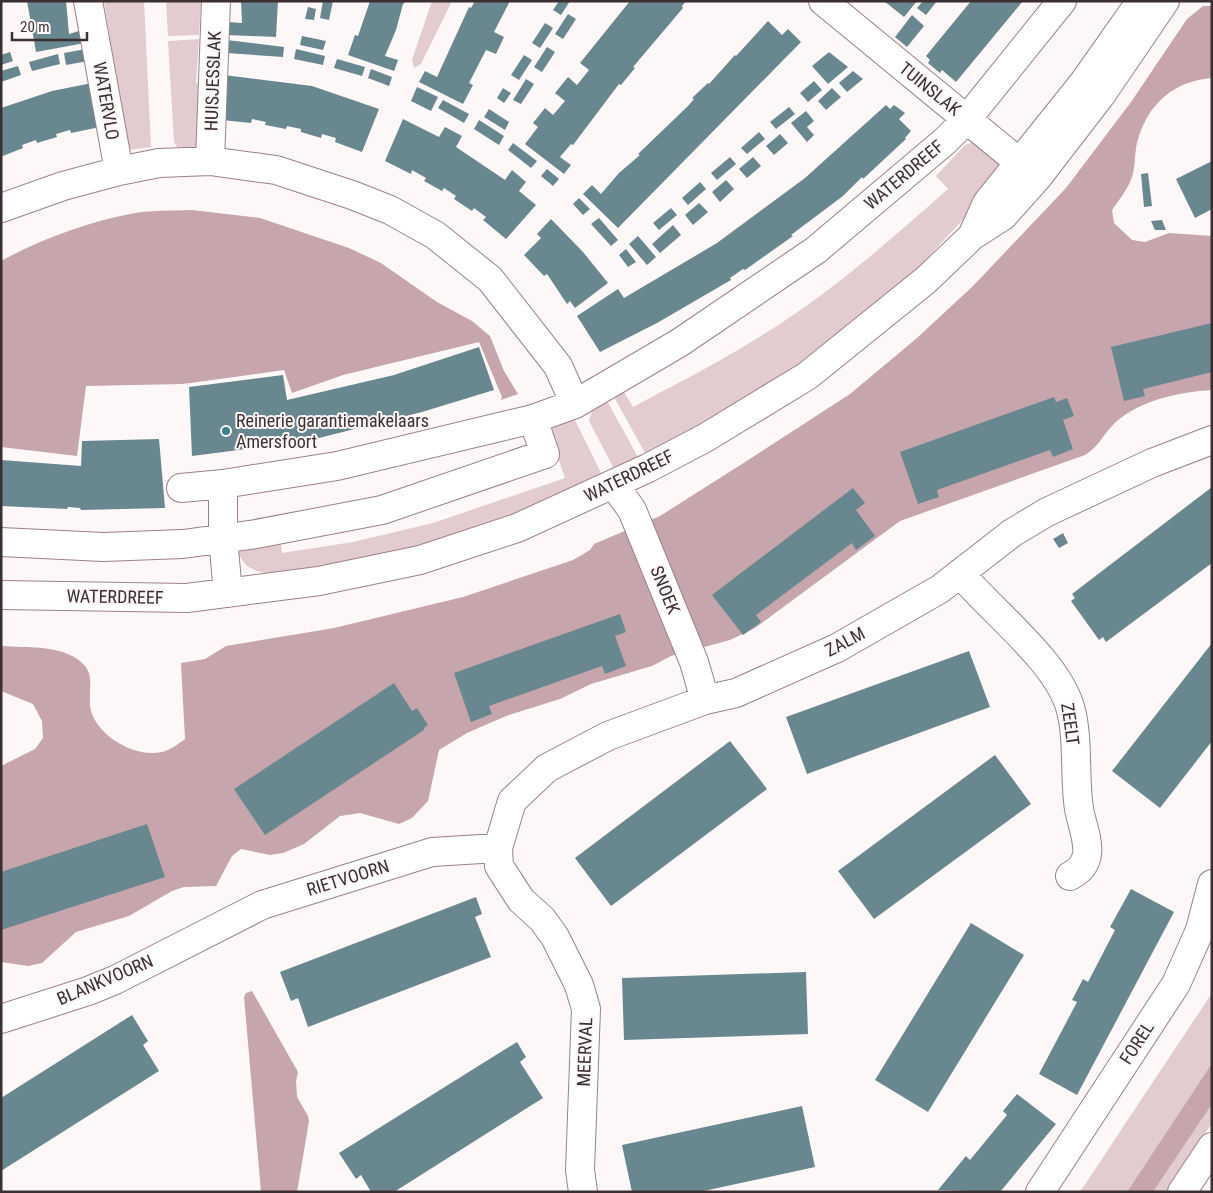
<svg xmlns="http://www.w3.org/2000/svg" width="1213" height="1193" font-family="'Roboto Condensed',sans-serif">
  <style>
    .green { fill: #e2ccd0 }
    .water { fill: #c7a5ac }
    .building { fill: #68878e }
    .lines { fill: none; stroke-linecap: round; stroke-linejoin: round }
    .minor-casing { stroke: #9d8087; stroke-width: 30 }
    .minor { stroke: #fff; stroke-width: 28 }
    .poi-dot { fill: #3a7f8c; stroke: #fdf7f8; stroke-width: 2 }
    .labels { text-anchor: middle; stroke-width: 4; stroke-linejoin: round; paint-order: stroke }
    .street-label { font-size: 18px; fill: #3b2f31; stroke: #fdf7f8 }
    .poi-label { font-size: 18px; fill: #3b2f31; stroke: #fdf7f8; text-anchor: start }
  </style>
  <rect width="100%" height="100%" fill="#fdf7f8"/>
  <!-- green -->
  <path class="green" d="M104 1H144L151 147 128 150Z
    M166 1H201L199 35 168 36Z
    M432 1H452L421 64 414 68 412 60Z
    M199 39 196 83H204L200 145 196 148 177 147 174 142 168 41Z
    M976 141 992 148 1000 169 993 187 908 279 809 359 730 413 645 453 614 397 624 392 633 407C674 385 716 364 756 339 826 297 887 243 948 189L936 176 965 145Z
    M607 401 638 457 614 469 589 421 593 408Z
    M563 414 575 420 602 475 490 527 362 564 269 574C253 571 243 567 238 551L244 542 280 535 282 553 353 542 433 523 565 478 548 428Z
    M1212 993V1063L1127 1192H1080Z
    M1212 1104V1123L1167 1192H1153Z"/>
  <!-- water -->
  <path class="water" d="M1203 6H1212V78C1174 81 1149 103 1138 139 1134 152 1136 165 1132 177 1128 189 1119 200 1112 210L1114 223 1132 240 1145 242 1169 233 1212 236V390C1178 392 1135 401 1111 427 1102 437 1097 448 1085 455L900 521 755 628 730 640 671 656 652 666 591 684 560 699 506 716 467 733 439 750 428 801 412 818 399 824 360 813 340 816 304 844 283 853 270 855 241 849 232 856 216 886 184 887 172 891 129 916 76 932 42 963 28 966 1 962V766L35 749 43 738 42 721 33 704 1 691V646C27 648 67 644 85 666 95 678 87 696 91 711 99 737 135 758 162 752 171 750 178 744 185 739L181 663 205 659 226 646 334 628 463 597 573 560 590 550 594 544 660 516 742 464 850 394 917 338 973 286 1066 188 1131 102 1187 19Z
    M192 210 260 218 349 248 381 263 437 302 472 321 490 336 504 371 518 394 501 400 502 397 479 342 343 375 292 393 284 370 183 384 86 386 77 456 1 447V261C41 239 90 221 135 213 153 210 173 211 192 210Z
    M252 991 298 1072 296 1081 297 1097 308 1116 309 1121 297 1192H261L244 997 246 993Z
    M1212 1063V1104L1153 1192H1127Z"/>
  <!-- building -->
  <path class="building" d="M27 1H66L69 34 82 30 85 43 36 52Z
    M241 1H278L276 37 227 35 228 22 242 23Z
    M323 1H333L329 20 320 18Z
    M370 1H406L403 4 396 30 385 56 398 60 394 71 348 55 355 35 358 36Z
    M475 1H510L494 32 504 37 496 54 486 50 469 83 473 85 463 104 419 82 425 71 437 77 469 7 471 8Z
    M559 1H570L561 15 553 10Z
    M630 1H686L682 6 683 8 633 67 635 68 621 85 619 84 573 145 571 144 560 157 571 165 564 174 525 144 538 127 533 123 545 108 553 115 565 101 555 93 568 77 577 85 589 70 580 63Z
    M884 1H917L904 17Z
    M923 1H937L926 15 917 8Z
    M971 1H1023L956 82 942 70 940 73 928 63 930 60 926 56Z
    M308 7 316 9 314 20 305 19Z
    M568 14 576 19 563 39 555 34Z
    M912 15 924 26 907 47 895 37Z
    M768 21 782 35 788 29 801 42 618 228 583 194 592 185 601 194 619 173 640 155 638 154 688 106 694 99 692 98 708 83 709 84 735 55 736 56Z
    M545 23 553 28 540 48 532 43Z
    M302 36 326 41 323 50 300 45Z
    M227 40 284 47 283 57 226 53Z
    M547 47 555 52 542 72 534 67Z
    M86 49 88 61 66 65 64 53Z
    M296 49 325 56 323 65 294 59Z
    M10 52 13 61 1 65V55Z
    M829 52 848 67 828 84 812 66Z
    M58 54 60 64 32 71 29 62Z
    M524 55 532 60 519 80 511 75Z
    M337 59 365 67 362 76 334 68Z
    M18 66 21 75 1 82V71Z
    M371 69 392 77 389 86 368 78Z
    M853 71 863 79 847 92 839 83Z
    M224 75 312 86 379 109 362 152 335 142 336 138 322 134 321 138 301 132V129L287 126 286 129 265 125 266 122 252 119 251 123 222 120Z
    M526 79 534 84 521 104 513 100Z
    M814 81 822 90 808 102 800 93Z
    M92 83 100 127 71 133 70 130 56 134 57 137 37 143 36 140 22 145 23 148 3 156 1 153V108L52 91Z
    M417 87 438 97 431 111 411 101Z
    M503 88 511 93 504 103 497 98Z
    M832 88 841 97 826 110 818 101Z
    M443 100 469 114 464 123 438 108Z
    M886 105 890 109 894 105 905 113 899 119 911 131 905 138 906 139 863 179 862 177 843 196 791 235 793 236 745 270 743 269 730 278 731 280 657 323 600 352 577 316 618 289 624 298 717 243 805 178Z
    M789 107 795 114 776 129 770 122Z
    M489 109 509 122 505 130 484 117Z
    M806 111 814 121 807 127 814 135 807 142 791 123Z
    M403 119 439 137 445 127 462 136 456 147 505 180 512 170 526 182 519 191 536 205 506 239 483 220 486 217 474 208 472 211 454 199 456 196 444 188 442 191 424 181 426 178 412 170 411 174 385 161Z
    M479 120 504 136 499 145 474 129Z
    M759 132 765 139 747 154 741 148Z
    M780 134 788 143 774 155 766 146Z
    M513 143 537 161 531 168 508 150Z
    M730 157 736 164 717 180 711 173Z
    M753 157 761 166 747 178 739 169Z
    M1212 161V209L1195 218 1176 179Z
    M547 169 559 179 553 186 541 176Z
    M1148 173 1152 206 1144 207 1141 174Z
    M726 180 734 189 720 202 712 192Z
    M700 182 706 189 688 205 682 198Z
    M579 198 590 209 583 215 573 204Z
    M699 203 708 212 693 225 685 215Z
    M671 208 677 215 659 230 653 223Z
    M599 218 618 240 611 246 591 224Z
    M551 219 583 252 608 283 575 308 570 301 567 304 547 274 544 276 524 255 541 238 537 234Z
    M1162 220 1166 230H1155L1151 221Z
    M673 225 681 235 660 253 652 244Z
    M638 236 656 257 647 265 629 244Z
    M626 249 636 262 628 267 619 255Z
    M1212 323V372L1143 389 1145 396 1124 401 1111 347Z
    M479 347 494 390 422 412 307 441 306 439 294 441V443L192 456 189 387 283 375 287 400 394 375Z
    M1054 397 1056 402 1067 398 1074 416 1063 420 1073 449 1053 457 1050 450 937 490 939 497 918 504 900 452Z
    M159 439 165 508 81 510 80 508 68 507 67 509 1 506V460L81 466 82 441Z
    M1212 487V563L1106 642 1103 637 1099 640 1071 601 1075 598 1072 594Z
    M853 488 865 503 856 510 875 536 856 550 852 543 756 615 761 622 743 635 712 595Z
    M1063 533 1068 543 1059 548 1053 539Z
    M620 614 626 632 615 636 626 666 605 674 602 666 489 706 492 714 471 722 454 673Z
    M1212 643V741L1160 808 1112 771Z
    M969 651 990 707 807 774 786 717Z
    M394 683 412 711 417 708 428 725 424 728V730L265 835 234 789Z
    M730 741 767 789 611 906 575 858Z
    M995 755 1031 804 874 919 838 871Z
    M147 824 165 877 1 930V872Z
    M1131 889 1174 912 1077 1095 1039 1074 1077 1002 1072 1000 1083 979 1088 982 1115 930 1110 927Z
    M476 897 482 914 475 917 491 957 308 1027 298 998 291 1001 280 972Z
    M971 923 1024 955 928 1112 875 1080Z
    M806 972 808 1034 624 1040 622 978Z
    M132 1015 148 1041 143 1045 159 1071 1 1171V1098Z
    M517 1042 526 1057 520 1062 543 1098 394 1192H371L361 1175 356 1179 339 1153Z
    M1017 1094 1056 1124 1000 1192 938 1190 966 1156 970 1160 1007 1115 1003 1111Z
    M802 1106 815 1167 699 1192H632L622 1145Z"/>
  <g class="lines">
    <defs>
      <path id="minor" d="M88 1 119 171
        M823 1 1032 173
        M210 161 216 1
        M1 208 63 186 119 171 159 163 210 161 276 170 352 195 390 210 435 235 490 279 558 366 575 404
        M972 236 987 203 1084 82 1141 1
        M614 485 632 510 694 662 705 700
        M181 488 223 484
        M1 542 103 547 183 544 256 534 382 510 545 454 533 419 575 404 679 343 816 250 945 141 967 119 1062 1
        M960 573C992 612 1056 660 1070 707 1079 737 1074 777 1079 809 1084 835 1099 861 1070 876
        M228 593 223 538V484L337 466 533 419
        M1 595 187 598 319 581 420 560 517 528 648 468 705 438 807 376 926 280 972 236 1003 216 1037 178 1101 95 1165 1
        M1 1019 88 991 115 980 262 905 432 852 498 848
        M583 1192 580 1170 586 1009 579 985 555 937 542 919 521 900 499 866 498 848 512 801 547 768 608 736 705 700 736 693 837 648 940 589 1012 533 1047 512 1152 463 1212 440
        M1040 1192 1176 984 1200 930 1212 884
        M1182 1192 1212 1147"/>
    </defs>
    <!-- minor casing -->
    <use href="#minor" class="minor-casing"/>
    <!-- minor -->
    <use href="#minor" class="minor"/>
  </g>
  <!-- markers -->
  <circle class="poi-dot" cx="226" cy="431" r="5"/>
  <g class="labels">
    <!-- street labels -->
    <g class="street-label">
      <text transform="translate(213 81) rotate(-88)" y="6">HUISJESSLAK</text>
      <text transform="translate(930 89) rotate(39)" y="6">TUINSLAK</text>
      <text transform="translate(106 101) rotate(80)" y="6">WATERVLO</text>
      <text transform="translate(904 175) rotate(-40)" y="6">WATERDREEF</text>
      <text transform="translate(629 476) rotate(-26)" y="6">WATERDREEF</text>
      <text transform="translate(665 590) rotate(68)" y="6">SNOEK</text>
      <text transform="translate(115 597) rotate(1)" y="6">WATERDREEF</text>
      <text transform="translate(845 642) rotate(-28)" y="6">ZALM</text>
      <text transform="translate(1070 724) rotate(82)" y="6">ZEELT</text>
      <text transform="translate(348 878) rotate(-17)" y="6">RIETVOORN</text>
      <text transform="translate(105 980) rotate(-23)" y="6">BLANKVOORN</text>
      <text transform="translate(1137 1043) rotate(-57)" y="6">FOREL</text>
      <text transform="translate(585 1052) rotate(-88)" y="6">MEERVAL</text>
    </g>
    <!-- poi labels -->
    <g class="poi-label">
      <text x="236" y="427">Reinerie garantiemakelaars<tspan x="236" dy="21">Amersfoort</tspan></text>
    </g>
  </g>
  <!-- border -->
  <rect width="1213" height="1193" fill="none" stroke="#3b2f31" stroke-width="5"/>
  <!-- scale -->
  <path d="M12 32v8h75v-8" fill="none" stroke="#3b2f31" stroke-width="2.5"/>
  <text x="20" y="32" font-size="15" fill="#3b2f31" stroke="#fdf7f8" stroke-width="4" paint-order="stroke">20 m</text>
</svg>
